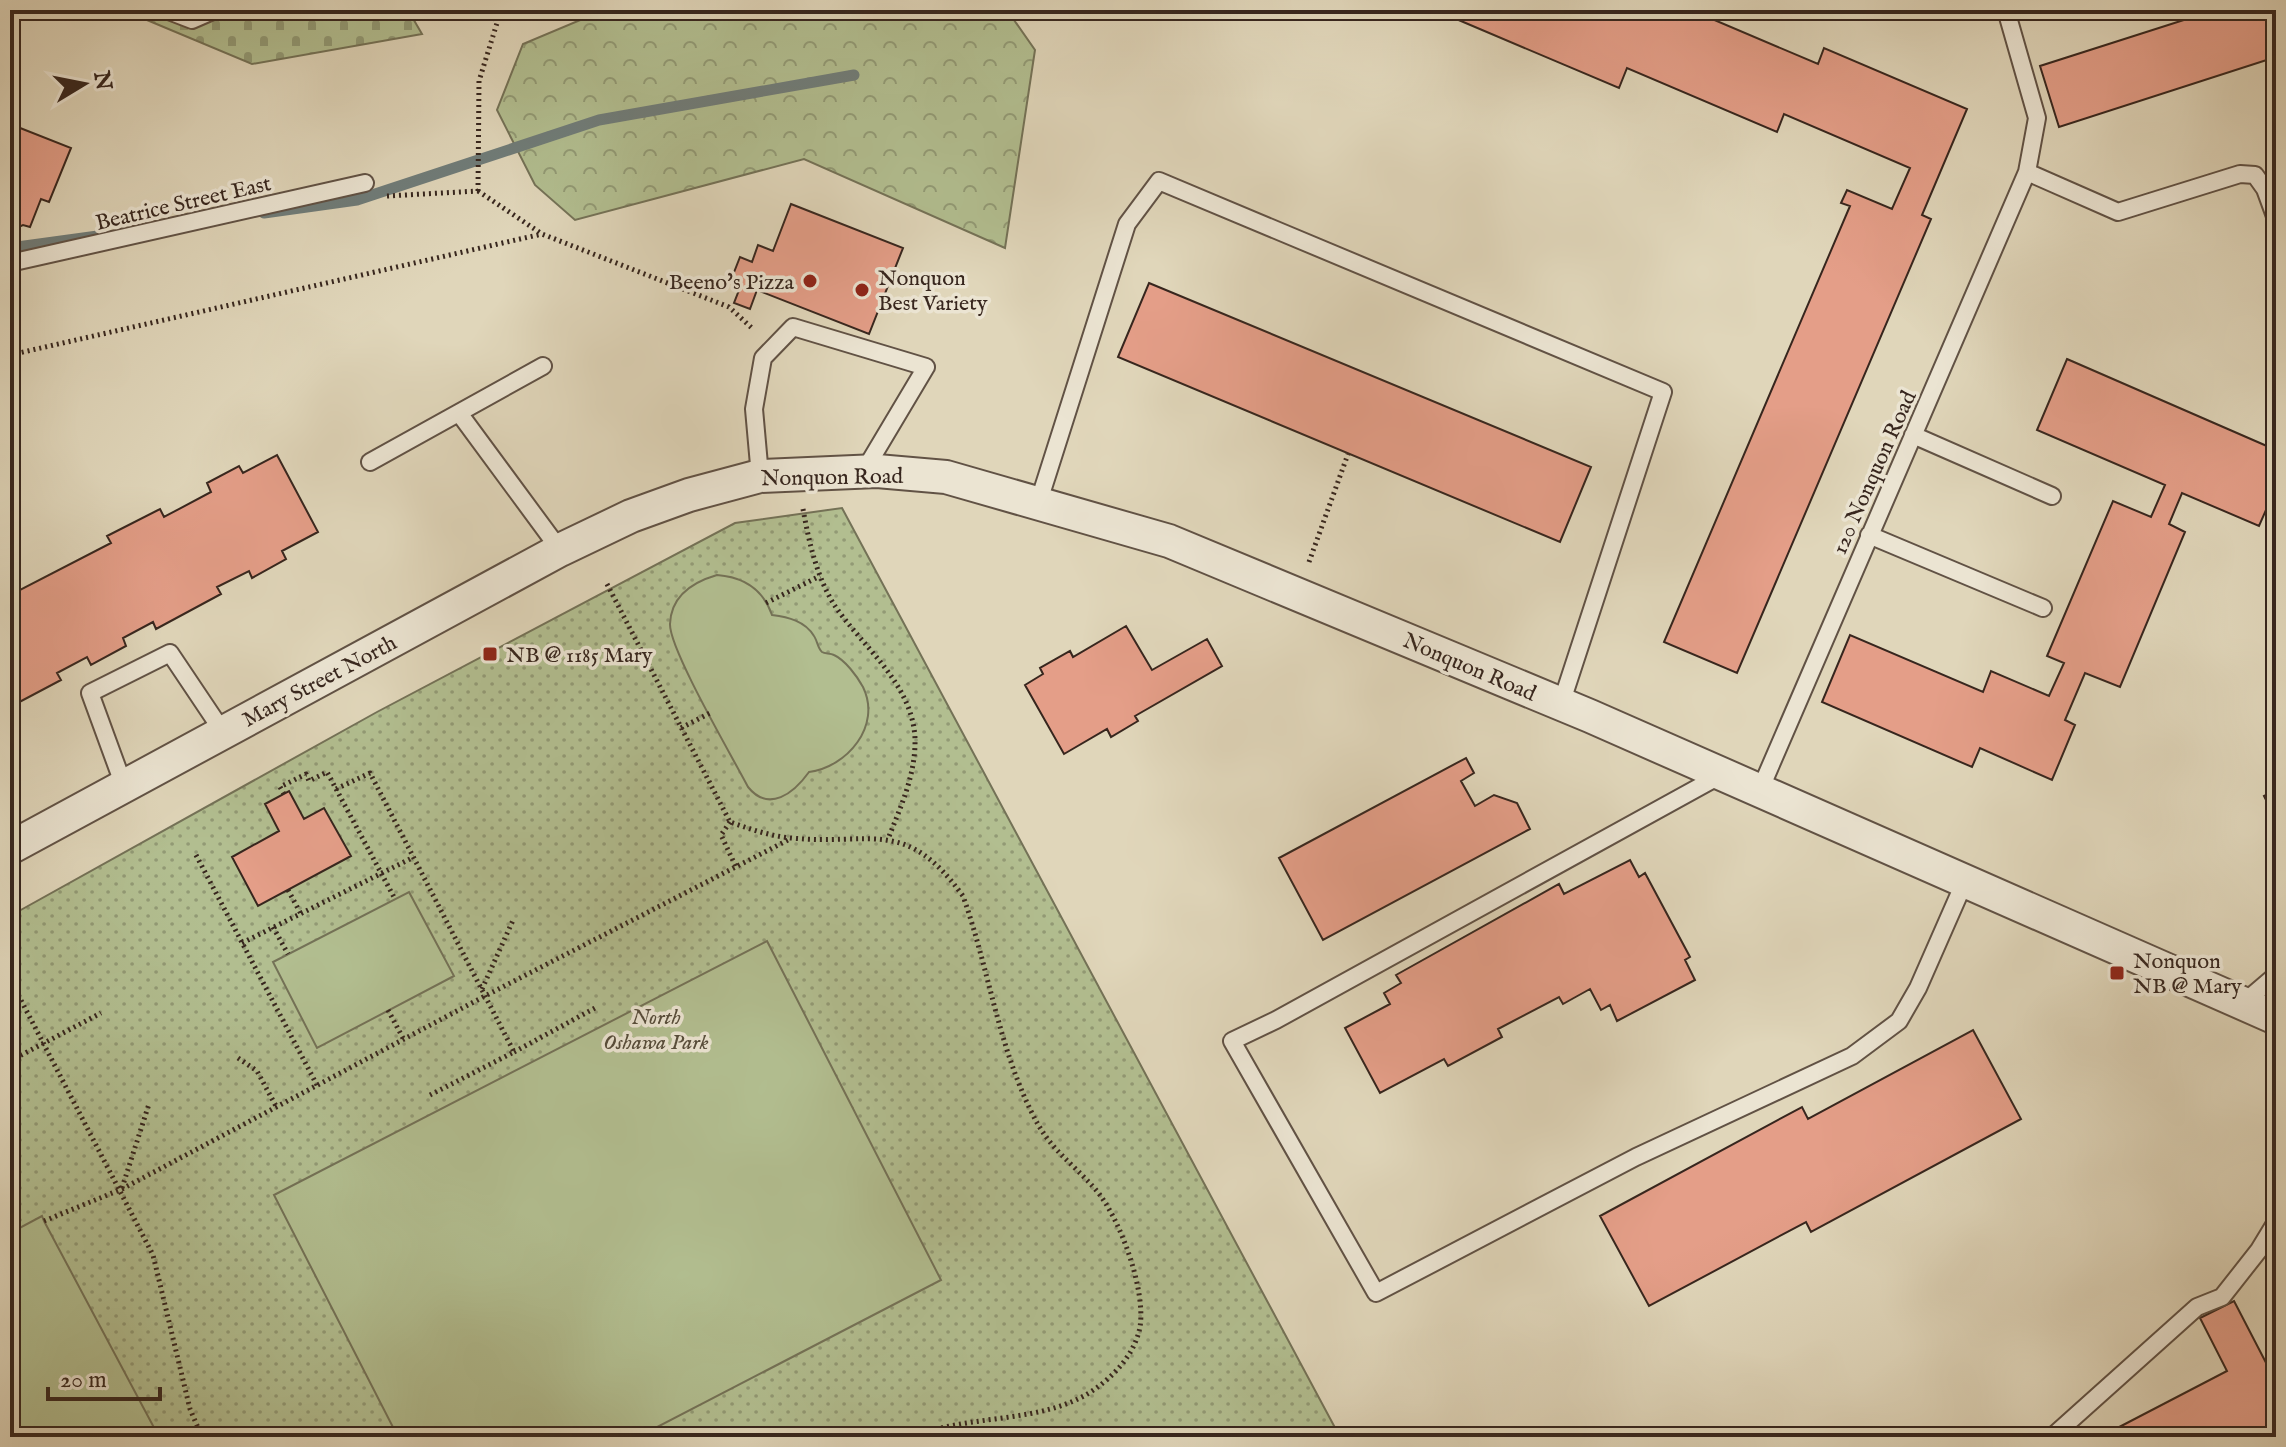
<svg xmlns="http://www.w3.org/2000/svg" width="2286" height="1447" font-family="'IM FELL English',serif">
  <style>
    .forest { fill: url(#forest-crowns); stroke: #747257; stroke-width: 2 }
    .cemetery { fill: url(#cemetery-stones); stroke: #747257; stroke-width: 2 }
    .park { fill: url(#park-dots); stroke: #747257; stroke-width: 2 }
    .pitch { fill: #b2be90; stroke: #747257; stroke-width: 2 }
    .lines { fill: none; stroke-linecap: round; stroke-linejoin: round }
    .stream { stroke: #707d7a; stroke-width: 11 }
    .building { fill: #e49e88; stroke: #37261e; stroke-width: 2 }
    .service-casing { stroke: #615245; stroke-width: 20 }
    .minor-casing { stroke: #615245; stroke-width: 36 }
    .path { stroke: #37261e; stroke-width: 5; stroke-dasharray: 2 4; stroke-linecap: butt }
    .service { stroke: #ebe4d2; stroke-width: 16 }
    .minor { stroke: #ebe4d2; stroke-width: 32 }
    .poi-dot { fill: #8f2418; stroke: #ebe4d2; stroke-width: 3 }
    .labels { text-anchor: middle; stroke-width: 7; stroke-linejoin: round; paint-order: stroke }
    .street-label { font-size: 22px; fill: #37261e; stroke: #ebe4d2 }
    .poi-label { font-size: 22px; fill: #37261e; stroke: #ebe4d2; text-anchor: start }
    .park-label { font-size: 22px; font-style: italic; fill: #564c3a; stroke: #ebe4d2 }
  </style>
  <defs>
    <pattern id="forest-crowns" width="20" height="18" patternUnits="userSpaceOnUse" patternTransform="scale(2)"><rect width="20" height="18" fill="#b2be90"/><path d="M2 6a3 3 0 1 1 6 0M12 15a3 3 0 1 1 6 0" fill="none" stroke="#929a75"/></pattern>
    <pattern id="cemetery-stones" width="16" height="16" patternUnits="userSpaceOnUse" patternTransform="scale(2)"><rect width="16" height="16" fill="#b2be90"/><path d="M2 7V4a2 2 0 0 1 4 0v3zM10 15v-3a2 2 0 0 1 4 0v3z" fill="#929a75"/></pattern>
    <pattern id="park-dots" width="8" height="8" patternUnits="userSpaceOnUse" patternTransform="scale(2)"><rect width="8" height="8" fill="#b2be90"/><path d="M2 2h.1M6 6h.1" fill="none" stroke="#929a75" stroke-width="1.8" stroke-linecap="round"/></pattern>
  </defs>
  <rect width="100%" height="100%" fill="#e0d6ba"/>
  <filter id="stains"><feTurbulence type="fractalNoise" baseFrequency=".0025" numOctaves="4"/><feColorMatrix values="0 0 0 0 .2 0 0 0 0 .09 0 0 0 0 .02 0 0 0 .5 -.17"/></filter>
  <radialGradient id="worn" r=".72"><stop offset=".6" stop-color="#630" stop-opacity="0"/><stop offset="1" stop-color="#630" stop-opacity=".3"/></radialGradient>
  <!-- forest -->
  <path class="forest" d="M604 10H1007L1035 50 1005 248 804 159 575 220 535 185 497 110 523 44Z"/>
  <!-- cemetery -->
  <path class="cemetery" d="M123 10H408L422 34 252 64Z"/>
  <!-- park -->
  <path class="park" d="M842 508 1340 1437H10V916L377 712 735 523Z"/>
  <!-- pitch -->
  <path class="pitch" d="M717 575C743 577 763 589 772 615 788 617 805 621 814 636 817 640 818 649 822 652 825 654 830 653 834 655 845 660 857 676 863 687 882 726 847 767 809 772 794 793 769 813 748 787 733 758 669 649 670 624 671 595 693 582 717 575Z
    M409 892 454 976 317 1048 273 962Z
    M767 941 941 1280 638 1437H398L274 1195Z
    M42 1216 44 1221 159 1437H10V1233Z"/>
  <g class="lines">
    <!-- stream -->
    <path class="stream" d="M264 213 357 200 599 120 854 75
      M10 248 105 235"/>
  </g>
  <!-- building -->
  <path class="building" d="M1435 10H1631L1640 14 1641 10H1691L1818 64 1824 48 1967 109 1922 215 1931 219 1737 673 1664 642 1850 206 1841 203 1847 190 1892 209 1910 168 1784 114 1777 132 1627 68 1619 88Z
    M2215 10H2276V57L2059 127 2040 66Z
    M10 124 71 148 49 202 41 199 30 227 23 225 10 231Z
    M791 204 903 248 869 334 757 290 750 309 734 303 741 285 731 280 740 257 752 262 758 245 773 251Z
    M1149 283 1591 467 1560 542 1118 357Z
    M2067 359 2276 450V487L2259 526 2182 493 2169 524 2185 532 2120 687 2085 673 2065 720 2075 725 2052 780 1980 748 1972 767 1822 702 1850 635 1983 692 1991 671 2049 696 2064 663 2047 656 2113 501 2151 517 2165 485 2037 430Z
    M277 455 318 532 282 551 286 559 252 578 249 571 217 587 221 594 156 629 153 622 123 638 126 646 91 665 87 657 57 673 61 680 10 707V595L111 543 107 536 160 509 164 517 211 492 207 483 239 466 243 473Z
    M1126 626 1152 670 1207 639 1222 666 1135 716 1138 721 1111 737 1107 729 1064 754 1025 685 1043 674 1040 668 1070 651 1073 657Z
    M1466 758 1474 773 1461 781 1475 806 1494 795 1517 803 1530 829 1323 940 1279 858Z
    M2276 790V820L2264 796Z
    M289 791 304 819 324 808 351 856 258 906 232 857 279 831 265 804Z
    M1630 860 1639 877 1645 873 1690 957 1685 960 1695 980 1617 1021 1610 1005 1601 1010 1590 989 1563 1004 1559 997 1498 1029 1502 1037 1448 1066 1444 1059 1380 1093 1345 1028 1390 1004 1384 993 1401 983 1396 975 1559 884 1564 894Z
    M1973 1030 2021 1119 1811 1232 1806 1222 1649 1306 1600 1216 1802 1107 1808 1119Z
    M2234 1301 2276 1382V1437H2100L2227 1371 2200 1318Z"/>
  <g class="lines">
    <defs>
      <path id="service" d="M166 10 192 20 215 10
        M2006 10 2037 118 2027 172
        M10 263 365 183
        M459 413 560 550
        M1913 435 2052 496
        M370 462 543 366
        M760 476 754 409 763 358 793 327 926 367 864 471
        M1038 504 1127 224 1159 181 1663 392 1561 704
        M1869 535 2043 608
        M1721 775 1276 1020 1232 1041 1376 1293 1636 1157 1852 1056 1899 1021 1918 988 1965 881
        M124 786 90 693 170 653 223 732
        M1760 790 2027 172 2118 212 2240 174 2255 175 2265 189 2276 219
        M2242 1004 2276 975
        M2052 1437 2197 1307 2222 1297 2259 1250 2276 1222"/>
      <path id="minor" d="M10 848 560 550 631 516 689 495 760 476 877 471 946 477 1169 541 1590 716 2276 1018"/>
    </defs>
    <!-- service casing -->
    <use href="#service" class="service-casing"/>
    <!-- minor casing -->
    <use href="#minor" class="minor-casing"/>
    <!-- path -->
    <path class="path" d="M478 191 542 234 729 307 754 330
      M478 191 479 81 497 23 490 10
      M387 196 478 191
      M10 355 542 234
      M803 509C809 542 816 574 833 603 861 646 912 682 915 738 916 774 901 806 888 839
      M1309 562 1348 454
      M607 584 730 822C750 829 770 836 791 838 873 846 905 816 963 896 988 966 998 1044 1031 1111 1050 1151 1069 1159 1096 1190 1120 1218 1146 1290 1140 1327 1135 1353 1116 1374 1095 1389 1044 1425 969 1413 913 1437
      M766 603 820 576
      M681 728 710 713
      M336 789 370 773 514 1052 430 1095
      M284 794 280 787 306 774 309 781 327 772 395 899
      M730 822 721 835 736 867
      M196 855 318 1087
      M288 890 301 914
      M273 927 288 954
      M242 943 414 857
      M10 979 153 1255 190 1409 202 1437
      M482 989 514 918
      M388 1010 404 1040
      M514 1052 595 1008
      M238 1058 257 1071 277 1108
      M10 1061 101 1013
      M122 1188 149 1104
      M44 1221 122 1189 485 996 790 839"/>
    <!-- service -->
    <use href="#service" class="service"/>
    <!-- minor -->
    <use href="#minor" class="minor"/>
  </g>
  <!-- markers -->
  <g class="poi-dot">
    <circle cx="810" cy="281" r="8"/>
    <circle cx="862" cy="290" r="8"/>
    <rect x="482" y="646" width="16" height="16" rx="4"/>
    <rect x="2109" y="965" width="16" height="16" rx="4"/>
  </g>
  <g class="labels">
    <!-- street labels -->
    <g class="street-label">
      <text transform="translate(183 202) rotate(-13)" y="8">Beatrice Street East</text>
      <text transform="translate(1873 472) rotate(-66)" y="8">120 Nonquon Road</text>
      <text transform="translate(832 476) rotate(-1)" y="8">Nonquon Road</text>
      <text transform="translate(1470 666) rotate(23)" y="8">Nonquon Road</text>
      <text transform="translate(319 680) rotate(-28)" y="8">Mary Street North</text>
    </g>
    <!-- poi labels -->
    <g class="poi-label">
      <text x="878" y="285">Nonquon<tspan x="878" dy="25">Best Variety</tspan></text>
      <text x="794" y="289" text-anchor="end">Beeno's Pizza</text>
      <text x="506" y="662">NB @ 1185 Mary</text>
      <text x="2133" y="968">Nonquon<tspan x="2133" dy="25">NB @ Mary</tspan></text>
    </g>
    <!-- park labels -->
    <g class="park-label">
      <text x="656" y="1024">North<tspan x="656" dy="25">Oshawa Park</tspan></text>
    </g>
  </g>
  <!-- margin -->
  <rect width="2286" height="1447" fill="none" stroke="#e0d6ba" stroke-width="40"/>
  <rect x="12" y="12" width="2262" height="1423" fill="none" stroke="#37261e" stroke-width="4"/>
  <rect x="20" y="20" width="2246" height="1407" fill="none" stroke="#37261e" stroke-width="2"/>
  <!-- north arrow -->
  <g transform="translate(84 84) rotate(80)" stroke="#ebe4d2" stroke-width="6" paint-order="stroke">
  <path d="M0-6L14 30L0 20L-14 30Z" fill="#37261e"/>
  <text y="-12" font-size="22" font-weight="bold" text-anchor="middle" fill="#37261e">N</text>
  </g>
  <!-- scale -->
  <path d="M48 1387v12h112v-12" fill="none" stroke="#37261e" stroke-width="4"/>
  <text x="60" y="1387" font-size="24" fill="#37261e" stroke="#ebe4d2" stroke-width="6" paint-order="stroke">20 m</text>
  <rect width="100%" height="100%" filter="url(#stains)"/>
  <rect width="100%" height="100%" fill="url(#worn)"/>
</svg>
